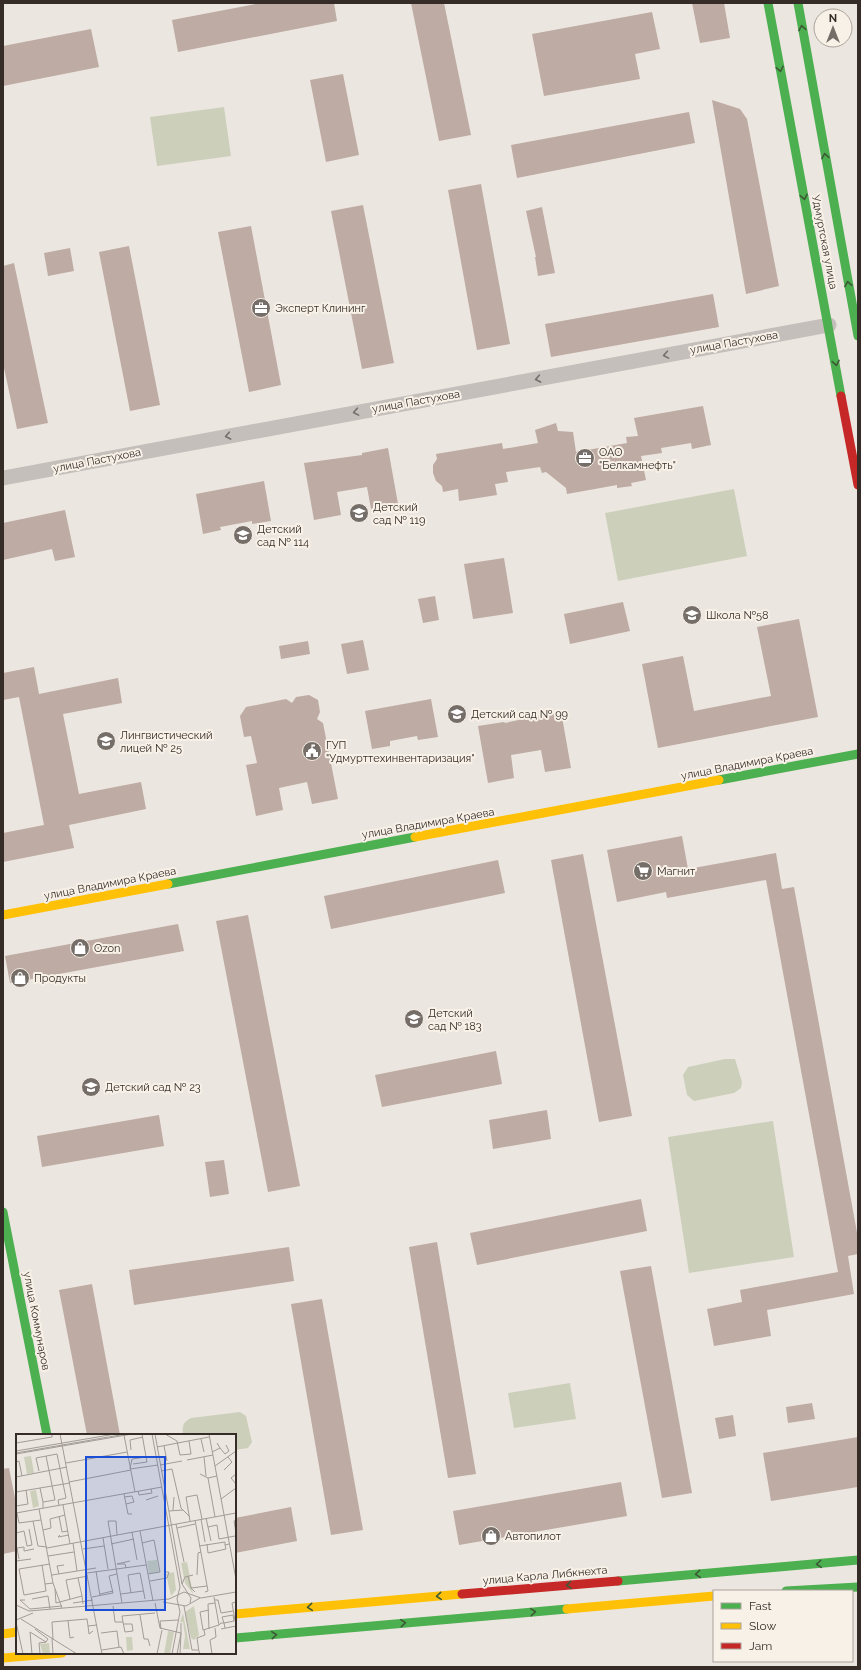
<svg xmlns="http://www.w3.org/2000/svg" width="861" height="1670" font-family="Raleway,sans-serif">
  <style>
    .green { fill: #ccd0bb }
    .building { fill: #beaba3 }
    .lines { fill: none; stroke-linecap: round; stroke-linejoin: round }
    .street { stroke: #c4bfba; stroke-width: 15 }
    .fast { stroke: #4caf50; stroke-width: 9 }
    .slow { stroke: #ffc107; stroke-width: 9 }
    .jam { stroke: #c62828; stroke-width: 9 }
    .oneway { stroke: #3d5a36 }
    .oneway2 { stroke: #756e6a }
    .labels { text-anchor: middle; stroke-width: 4; stroke-linejoin: round; paint-order: stroke }
    .street-label { font-size: 11px; fill: #352c28; stroke: #f8f1e8 }
    .poi-label { font-size: 11px; fill: #352c28; stroke: #f8f1e8; text-anchor: start }
    .inset-road { fill: none; stroke: #a39c96; stroke-width: 1 }
    .view { fill: #1d4ed8; fill-opacity: 0.15; stroke: #1d4ed8; stroke-width: 2 }
    .inset-edge { fill: none; stroke: #352c28; stroke-width: 2 }
  </style>
  <rect width="100%" height="100%" fill="#ece6e0"/>
  <!-- green -->
  <path class="green" d="M224 107 231 156 157 166 150 117Z
    M734 489 747 556 618 581 605 513Z
    M725 1059H735L742 1082 741 1088 734 1093 694 1101 687 1095 683 1075 688 1067Z
    M773 1121 794 1257 689 1273 668 1137Z
    M570 1383 576 1419 514 1428 508 1393Z
    M240 1412 246 1416 252 1442 248 1448 235 1450V1435H183C182 1426 183 1422 191 1418Z"/>
  <!-- building -->
  <path class="building" d="M261 3H334L337 21 178 52 172 20Z
    M411 3H444L471 135 439 141Z
    M692 3H724L730 38 700 43Z
    M652 12 660 49 635 54 640 79 544 96 532 34Z
    M91 29 99 67 3 86V46Z
    M343 74 359 155 326 162 310 80Z
    M712 100 740 109 747 119 779 286 746 294Z
    M689 112 695 143 517 178 511 145Z
    M481 184 510 344 477 350 448 190Z
    M363 205 394 363 362 369 331 211Z
    M542 207 555 273 538 276 535 257H536L526 211Z
    M251 226 281 385 249 392 218 232Z
    M129 246 160 405 130 411 99 252Z
    M70 248 74 271 48 276 44 253Z
    M14 263 48 423 17 429 3 363V266Z
    M713 294 719 327 551 357 545 324Z
    M703 406 711 445 692 449 691 443 661 448 662 453 641 456 646 480 631 483 632 486 617 488V485L567 494 566 488 546 472 542 473 540 467 506 472 508 482 495 484 497 495 459 501 458 489 443 492 442 486 436 481 433 473V465L437 459 436 454 502 443 503 449 538 443 535 430 556 423 558 431 573 432 576 452 627 443 626 437 638 436 634 418Z
    M388 448 398 504 371 509 367 487 337 492 341 515 314 520 304 463 362 455V453Z
    M264 481 271 521 252 524V521L220 527 221 530 203 534 196 494Z
    M65 510 75 557 55 561 52 549 3 560V523Z
    M504 558 513 613 473 619 464 564Z
    M435 596 439 620 423 623 418 599Z
    M623 602 630 631 570 644 564 614Z
    M799 619 818 717 658 748 642 664 683 656 694 711 771 696 757 627Z
    M363 640 369 670 347 674 341 644Z
    M308 641 310 654 281 659 279 646Z
    M34 667 39 694 118 678 122 703 63 714 79 794 141 782 146 809 69 825 74 848 3 862V833L44 825 19 697 3 700V673Z
    M309 695 318 700 320 712 317 719 323 723 338 799 312 804 307 782 279 788 283 810 256 816 246 765 257 763 251 736 244 737 240 716 246 707 286 699 292 703 296 697Z
    M431 699 438 737 418 740 417 736 390 741V746L372 749 365 711Z
    M561 711 571 768 545 772 541 750 511 755 514 778 488 783 478 726 504 722 505 723Z
    M682 836 688 869 776 853 782 889 794 887 858 1238V1254L848 1256 854 1294 767 1310 771 1336 714 1346 707 1309 742 1302 740 1290 838 1272 766 880 667 898 666 892 617 902 607 850Z
    M583 854 632 1116 599 1122 551 860Z
    M498 860 505 893 331 929 324 896Z
    M248 915 300 1186 268 1192 216 921Z
    M178 924 184 951 10 983 5 956Z
    M496 1051 502 1084 382 1107 375 1075Z
    M547 1110 551 1139 493 1149 489 1120Z
    M159 1115 164 1146 42 1167 37 1136Z
    M224 1160 229 1194 210 1197 205 1162Z
    M641 1199 647 1231 477 1265 470 1233Z
    M437 1242 476 1474 448 1478 409 1247Z
    M289 1247 294 1281 134 1305 129 1270Z
    M651 1266 692 1493 662 1498 620 1271Z
    M92 1284 120 1435H87L59 1290Z
    M322 1299 363 1530 331 1535 291 1304Z
    M812 1403 815 1419 788 1423 786 1407Z
    M733 1415 736 1436 719 1439 715 1418Z
    M858 1437V1487L771 1501 763 1453Z
    M9 1468 17 1508V1551L3 1554V1469Z
    M621 1482 627 1516 459 1545 453 1511Z
    M291 1507 297 1541 235 1553V1518Z"/>
  <g class="lines">
    <!-- street -->
    <path class="street" d="M3 478 829 325"/>
    <!-- fast -->
    <path class="fast" d="M768 3 841 396
      M798 3 858 336
      M719 780 858 754
      M168 884 415 837
      M3 1212 47 1435
      M618 1581 858 1560
      M786 1591 858 1587
      M235 1638 567 1609"/>
    <!-- slow -->
    <path class="slow" d="M415 837 719 780
      M3 915 168 884
      M567 1609 714 1596
      M235 1614 462 1594
      M3 1634 17 1632
      M3 1658 62 1653"/>
    <!-- jam -->
    <path class="jam" d="M841 396 858 485
      M462 1594 618 1581"/>
  </g>
  <!-- one-way arrows -->
  <defs><path id="oneway-chevron" d="M-2-3.5L2.5 0L-2 3.5" fill="none" stroke-width="1.6" stroke-linecap="round" stroke-linejoin="round"/></defs>
  <g class="oneway">
    <use href="#oneway-chevron" transform="translate(802 28) rotate(-100)"/>
    <use href="#oneway-chevron" transform="translate(780 69) rotate(79)"/>
    <use href="#oneway-chevron" transform="translate(825 156) rotate(-100)"/>
    <use href="#oneway-chevron" transform="translate(804 197) rotate(79)"/>
    <use href="#oneway-chevron" transform="translate(848 284) rotate(-100)"/>
    <use href="#oneway-chevron" transform="translate(836 363) rotate(80)"/>
    <use href="#oneway-chevron" transform="translate(819 1564) rotate(175)"/>
    <use href="#oneway-chevron" transform="translate(698 1574) rotate(175)"/>
    <use href="#oneway-chevron" transform="translate(569 1585) rotate(175)"/>
    <use href="#oneway-chevron" transform="translate(439 1596) rotate(175)"/>
    <use href="#oneway-chevron" transform="translate(310 1607) rotate(175)"/>
    <use href="#oneway-chevron" transform="translate(533 1612) rotate(-5)"/>
    <use href="#oneway-chevron" transform="translate(403 1623) rotate(-5)"/>
    <use href="#oneway-chevron" transform="translate(274 1635) rotate(-5)"/>
  </g>
  <g class="oneway2">
    <use href="#oneway-chevron" transform="translate(666 355) rotate(170)"/>
    <use href="#oneway-chevron" transform="translate(538 379) rotate(169)"/>
    <use href="#oneway-chevron" transform="translate(356 412) rotate(170)"/>
    <use href="#oneway-chevron" transform="translate(228 436) rotate(169)"/>
  </g>
  <!-- icons -->
  <defs>
    <symbol id="office-disc" viewBox="-11 -11 22 22"><circle r="9.5" fill="#756d68" stroke="#f8f1e8"/><path d="M-6-3h4V-5.5h4V-3h4V5H-6ZM-1-4.5V-3h2v-1.5ZM-6 0V1H6V0Z" fill="#fff"/></symbol>
    <symbol id="school-disc" viewBox="-11 -11 22 22"><circle r="9.5" fill="#756d68" stroke="#f8f1e8"/><path d="M0-5L7-2L0 1L-7-2ZM-4 1L0 2.5L4 1V4Q0 6-4 4Z" fill="#fff"/></symbol>
    <symbol id="civic-disc" viewBox="-11 -11 22 22"><circle r="9.5" fill="#756d68" stroke="#f8f1e8"/><path d="M-.6-6.5H3V-4.5H.6V-3L4-1V1h2V6H-6V1h2V-1L-.6-3ZM-1.2 2.5V6h2.4V2.5Z" fill="#fff"/></symbol>
    <symbol id="supermarket-disc" viewBox="-11 -11 22 22"><circle r="9.5" fill="#756d68" stroke="#f8f1e8"/><path d="M-6-5.5h2.5l.6 2H6L4.5 2H-2.5L-4.4-4H-6ZM-1.5 3.2a1.3 1.3 0 1 0 .1 0ZM3 3.2a1.3 1.3 0 1 0 .1 0Z" fill="#fff"/></symbol>
    <symbol id="shop-disc" viewBox="-11 -11 22 22"><circle r="9.5" fill="#756d68" stroke="#f8f1e8"/><path d="M-5-2.5h2.3a2.7 3.5 0 0 1 5.4 0H5L5.5 6h-11ZM-1.5-2.5h3a1.5 2.3 0 0 0-3 0Z" fill="#fff"/></symbol>
  </defs>
  <g fill-rule="evenodd">
    <use href="#office-disc" x="250" y="297" width="22" height="22"/>
    <use href="#office-disc" x="574" y="447" width="22" height="22"/>
    <use href="#school-disc" x="348" y="502" width="22" height="22"/>
    <use href="#school-disc" x="232" y="524" width="22" height="22"/>
    <use href="#school-disc" x="681" y="604" width="22" height="22"/>
    <use href="#school-disc" x="446" y="703" width="22" height="22"/>
    <use href="#school-disc" x="95" y="730" width="22" height="22"/>
    <use href="#civic-disc" x="301" y="740" width="22" height="22"/>
    <use href="#supermarket-disc" x="632" y="860" width="22" height="22"/>
    <use href="#shop-disc" x="69" y="937" width="22" height="22"/>
    <use href="#shop-disc" x="9" y="967" width="22" height="22"/>
    <use href="#school-disc" x="403" y="1008" width="22" height="22"/>
    <use href="#school-disc" x="80" y="1076" width="22" height="22"/>
    <use href="#shop-disc" x="480" y="1525" width="22" height="22"/>
  </g>
  <g class="labels">
    <!-- street labels -->
    <g class="street-label">
      <text transform="translate(825 242) rotate(79)" y="4">Удмуртская улица</text>
      <text transform="translate(734 342) rotate(-10)" y="4">улица Пастухова</text>
      <text transform="translate(416 401) rotate(-10)" y="4">улица Пастухова</text>
      <text transform="translate(97 460) rotate(-11)" y="4">улица Пастухова</text>
      <text transform="translate(747 763) rotate(-11)" y="4">улица Владимира Краева</text>
      <text transform="translate(428 823) rotate(-10)" y="4">улица Владимира Краева</text>
      <text transform="translate(110 883) rotate(-11)" y="4">улица Владимира Краева</text>
      <text transform="translate(37 1321) rotate(79)" y="4">улица Коммунаров</text>
      <text transform="translate(545 1575) rotate(-5)" y="4">улица Карла Либкнехта</text>
    </g>
    <!-- poi labels -->
    <g class="poi-label">
      <text x="275" y="312">Эксперт Клининг</text>
      <text x="599" y="456">ОАО<tspan x="599" dy="13">"Белкамнефть"</tspan></text>
      <text x="373" y="511">Детский<tspan x="373" dy="13">сад № 119</tspan></text>
      <text x="257" y="533">Детский<tspan x="257" dy="13">сад № 114</tspan></text>
      <text x="706" y="619">Школа №58</text>
      <text x="471" y="718">Детский сад № 99</text>
      <text x="120" y="739">Лингвистический<tspan x="120" dy="13">лицей № 25</tspan></text>
      <text x="326" y="749">ГУП<tspan x="326" dy="13">"Удмурттехинвентаризация"</tspan></text>
      <text x="657" y="875">Магнит</text>
      <text x="94" y="952">Ozon</text>
      <text x="34" y="982">Продукты</text>
      <text x="428" y="1017">Детский<tspan x="428" dy="13">сад № 183</tspan></text>
      <text x="105" y="1091">Детский сад № 23</text>
      <text x="505" y="1540">Автопилот</text>
    </g>
  </g>
  <!-- overview -->
  <g transform="translate(16 1434)">
    <rect width="220" height="220" fill="#ece6e0"/>
    <path d="M15 22 18 39 11 40 8 23ZM20 56 23 72 17 74 14 57ZM141 126 143 138 133 140 131 127ZM171 128 177 160 169 149 165 129ZM158 138 160 156 155 162 150 140ZM178 172 183 201 178 206 175 204 169 178ZM167 179 174 215H167L169 202 167 188H164ZM152 197 158 198 154 220H148ZM110 203H116L117 216 111 217ZM33 209 34 220H27L24 210Z" fill="#ccd0bb"/>
    <path class="inset-road" d="M44 0 86 220M126 0 130 23 116 25 114 35 142 31M136 0 164 153 161 165 164 178 156 220M139 0 166 150 175 164 174 169M149 0 161 7 164 21 175 20 173 7M193 0 220 145M108 1 119 58M185 5 188 18M0 9 36 3V0M148 12 151 27M141 13 193 3M204 14 209 20 213 17 210 11M115 16 114 6 127 3M0 17 99 0M196 18 204 14 201 9M0 19 110 0M0 20 116 0M188 23 190 42M171 26 197 21M0 28 3 27 6 42M50 29 111 18M117 30 131 28 130 23M144 31 166 27M199 32 220 17M208 36 216 28 212 23M23 37 20 24 41 20 50 64 42 66 43 71M145 37 156 35 165 74 174 83M184 40 192 44 201 42M220 40 215 44 220 50M0 43 51 33M192 44 199 83M53 48 115 36M24 54 27 68M122 57 123 61 136 59 135 55M0 58 54 49M108 60 112 80H116M108 63 116 62 118 68 110 70M205 65 220 54M130 66 142 62M47 71 54 110M0 72 12 70 10 56M27 74V68L39 66 30 22M23 75 37 149 46 174M157 76 158 63M153 77 167 76M0 79 146 53M1 79 3 89 25 86M43 82 46 98 52 97M190 84 192 93 201 91 203 105 219 102M185 85 189 108M179 86 192 157 189 158M220 86 218 87 220 99M17 87 22 112 31 113M174 87 170 63 181 61 186 85M160 90 168 128M192 93 195 107M161 94 179 90M27 96 35 94 34 85 49 81M124 97 137 167M116 98 121 126M0 99 8 97 11 112 16 111 13 95M44 101 42 103 53 101M101 101 100 87H92L106 169M87 104 92 135M57 109 61 137M126 109 138 106 144 138M95 110 118 105M191 110 192 119 210 115 209 111M183 112 209 108V111L213 110M31 114 220 79M67 115 88 112M32 122 58 118M3 125 1 114 8 113V117L18 115M0 127 15 125M26 131 29 150 37 149M110 134 109 130H101L114 127M80 137 84 162M71 139 130 131M43 140 41 132 48 131M132 140 144 138M36 141 80 134M181 141 182 119 185 118M172 142 175 154 179 158M62 144 66 162M134 147 151 144 153 138H148M29 150 30 157 8 161 3 135 34 130M166 150 169 143 177 141M175 154 191 152M39 155 40 169 66 162 67 170M115 159 112 141 124 139 129 165M84 160 97 157M105 160 127 157M76 163 97 159 93 142 101 140M16 165 32 162 34 175M54 165 50 146 72 142M9 166H4L14 175 46 172M199 166H202L205 179 217 177M147 168 170 172 184 164M57 169 77 166M139 169 144 194 165 199V189M0 171 13 177 153 165 168 158 185 164 220 158M97 172 99 188H107L106 182 139 179M168 172 176 216H182M193 176 184 178 187 196 203 191 198 163M124 181 128 205H132L134 212M5 185 61 220M0 186 17 179M52 187 54 204 58 203M0 188 7 220M107 188 109 198 117 197 116 190H108M203 191 205 189H208L218 187 217 181 206 183 208 189 209 194M72 192 73 200 77 197M19 195 32 205 30 208M145 195 144 187 162 186M193 195 192 170 199 169M205 195 220 192 216 169 220 168M85 199 101 197 103 213M36 204 37 220M37 205 36 188 71 185 72 192 81 191M86 216 105 213 108 220M16 220 14 198 30 208M24 220 23 209 30 208M141 220 146 196M161 220 165 199M164 220 165 199M185 220 183 218 181 204 189 201 188 196M196 220 194 206 200 203 199 194"/>
    <path class="view" d="M70 23H149V176H70Z"/>
    <rect width="220" height="220" class="inset-edge"/>
  </g>
  <!-- border -->
  <rect width="861" height="1670" fill="none" stroke="#352c28" stroke-width="8"/>
  <!-- legend -->
  <rect x="713" y="1590" width="140" height="72" fill="#f8f1e8" stroke="#aaa29b"/>
  <rect x="721" y="1603" width="20" height="6" fill="#4caf50" stroke="#aaa29b"/>
  <text x="749" y="1610" font-size="12" fill="#352c28">Fast</text>
  <rect x="721" y="1623" width="20" height="6" fill="#ffc107" stroke="#aaa29b"/>
  <text x="749" y="1630" font-size="12" fill="#352c28">Slow</text>
  <rect x="721" y="1643" width="20" height="6" fill="#c62828" stroke="#aaa29b"/>
  <text x="749" y="1650" font-size="12" fill="#352c28">Jam</text>
  <!-- north arrow -->
  <g transform="translate(833 28)"><circle r="19" fill="#f8f1e8" stroke="#aaa29b"/>
  <path d="M0-3L7 15L0 10L-7 15Z" fill="#756d68"/>
  <text y="-6" font-size="11" font-weight="bold" text-anchor="middle" fill="#352c28">N</text>
  </g>
</svg>
